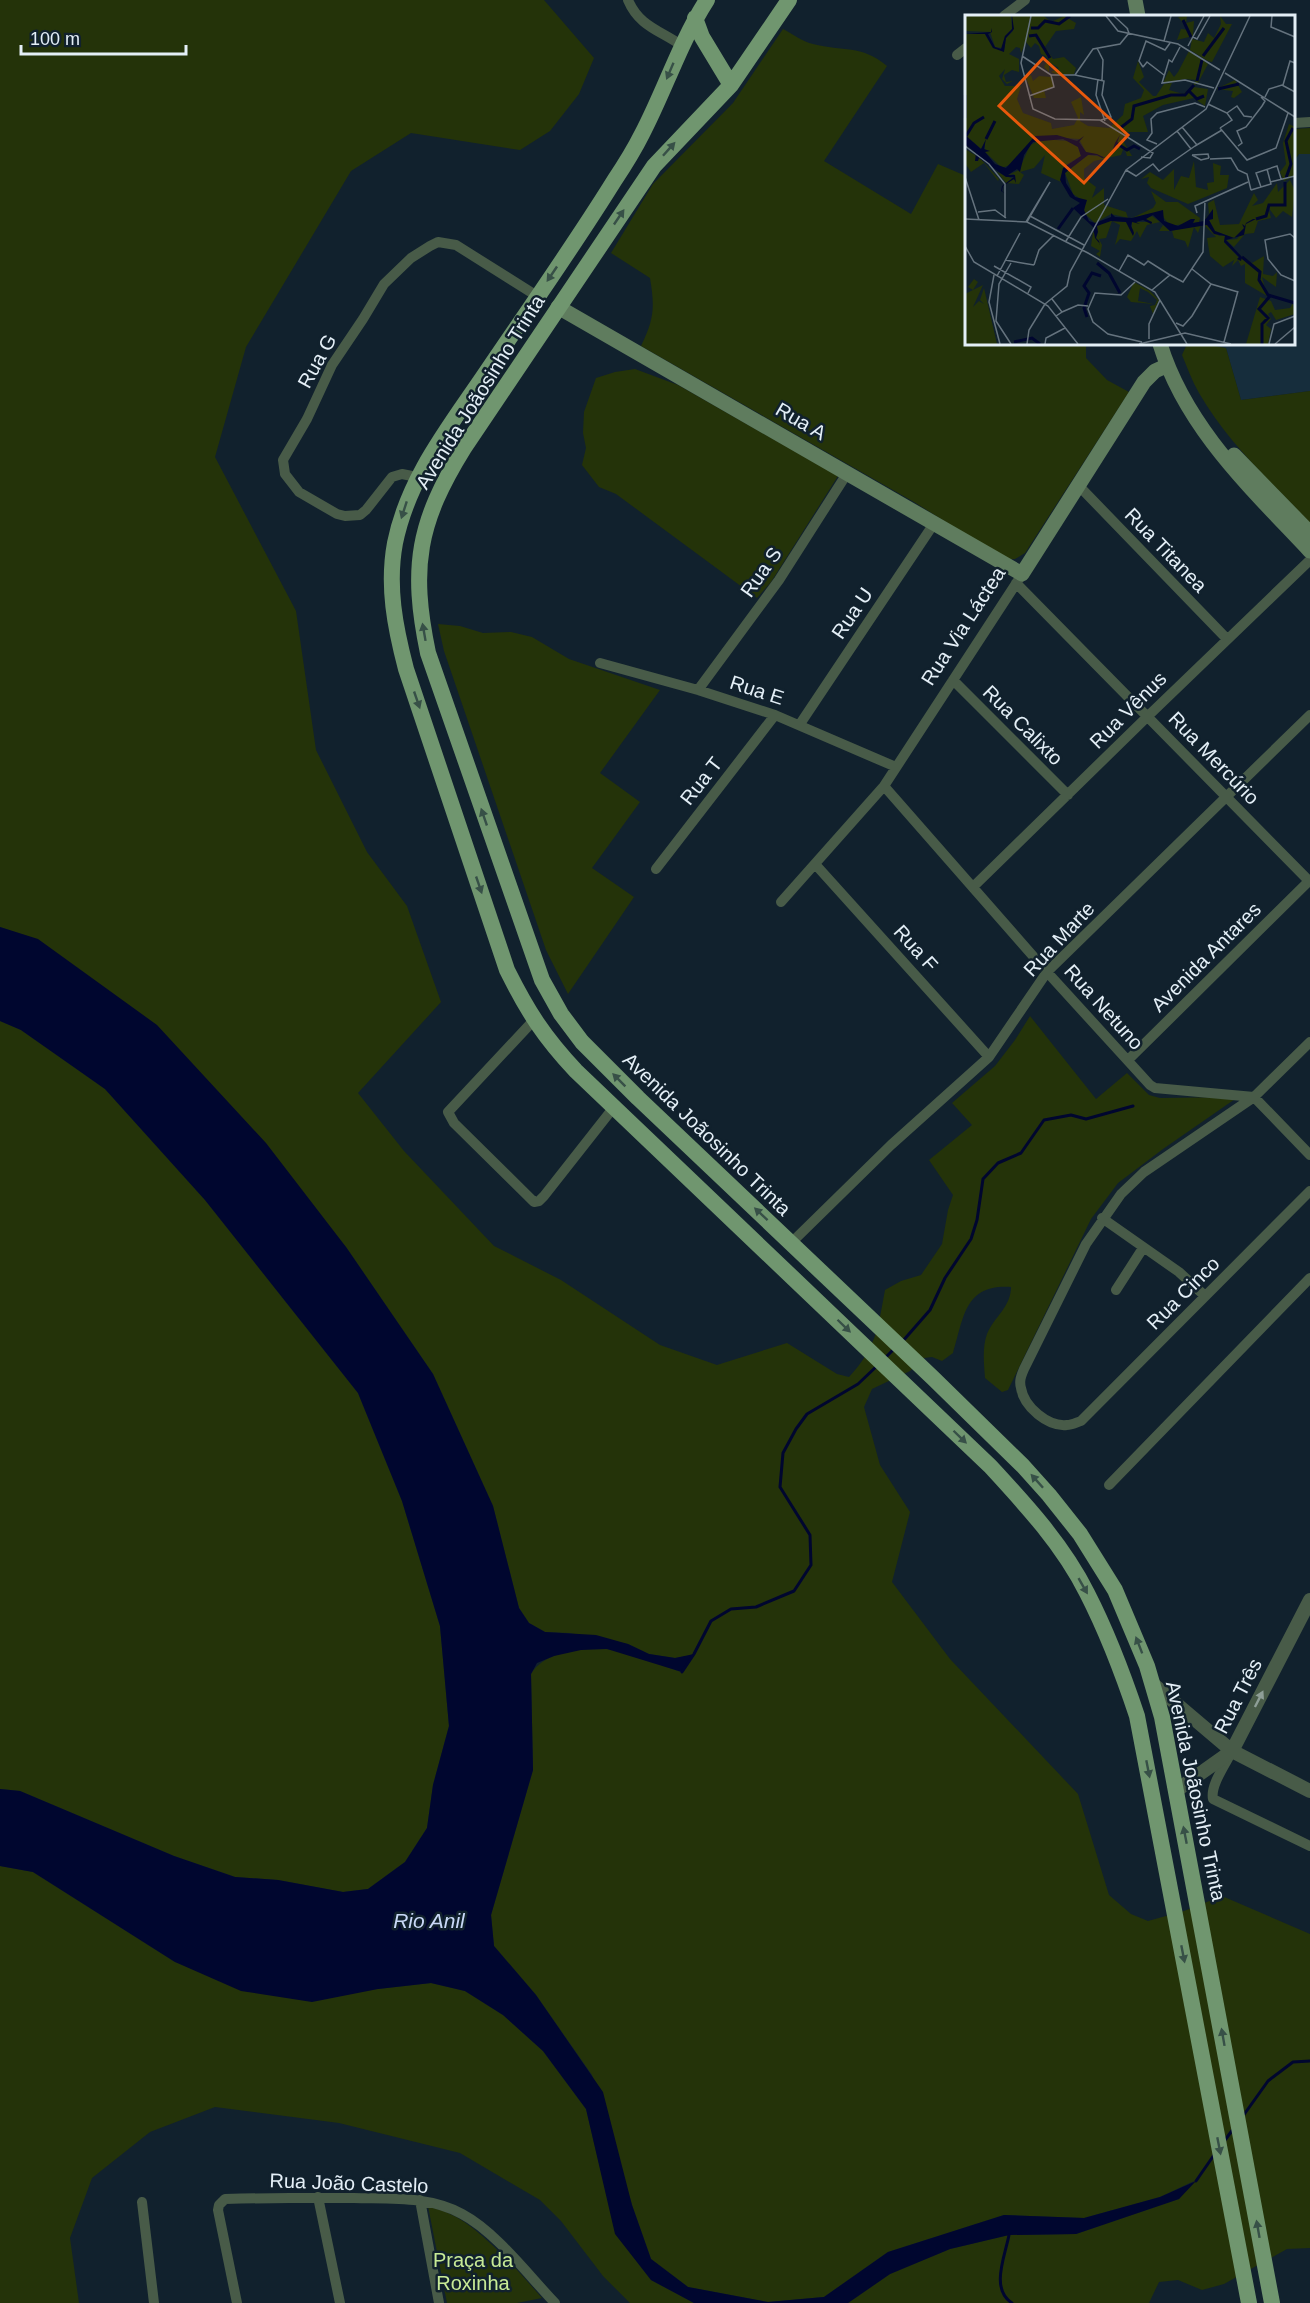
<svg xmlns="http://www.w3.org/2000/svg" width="1310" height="2303" font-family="Helvetica,sans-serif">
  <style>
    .built { fill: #162d3c }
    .green { fill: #243309 }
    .water { fill: #00062f }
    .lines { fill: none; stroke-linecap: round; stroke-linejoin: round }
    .stream { stroke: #00062f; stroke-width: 3 }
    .minor { stroke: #485b48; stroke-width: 10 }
    .tertiary { stroke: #485b48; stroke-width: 14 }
    .secondary { stroke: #5f7c5e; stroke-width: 15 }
    .primary { stroke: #70966f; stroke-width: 16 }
    .oneway { fill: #375047 }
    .oneway2 { fill: #8e9e97 }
    .labels { text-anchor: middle; stroke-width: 5; stroke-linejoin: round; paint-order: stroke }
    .street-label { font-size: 20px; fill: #e4eff7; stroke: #11212d }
    .park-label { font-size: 20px; fill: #c7ea96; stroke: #11212d }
    .water-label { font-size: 21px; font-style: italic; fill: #c9d9f8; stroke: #11212d }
    .inset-river { fill: none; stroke: #00062f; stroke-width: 3 }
    .inset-road { fill: none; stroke: #65737e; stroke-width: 1.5 }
    .view { fill: #e8590c; fill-opacity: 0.15; stroke: #e8590c; stroke-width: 3 }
    .inset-edge { fill: none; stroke: #e4eff7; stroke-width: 3 }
  </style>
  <rect width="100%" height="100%" fill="#11212d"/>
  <!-- built -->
  <path class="built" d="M1299 154H1310V391L1241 400 1226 348 1215 346 1214 344H1294V161Z"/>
  <!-- green -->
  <path class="green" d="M0 0H544L594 58 579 94 550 131 520 150 411 133 351 171 246 347 215 457 296 611 316 750 367 852 407 906 441 1002 358 1093 404 1151 494 1246 561 1280 660 1345 717 1365 787 1343 837 1374 849 1377C877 1347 878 1327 885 1290L901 1281 921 1275 942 1244 948 1210 953 1195 929 1160 972 1125 952 1103 995 1066 1015 1040 1030 1016 1096 1099 1127 1073 1149 1095 1160 1098 1238 1097 1163 1149 1118 1183 1091 1219 1008 1390 1002 1392 985 1378C984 1364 982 1348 987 1334 994 1317 1011 1307 1011 1287 964 1284 964 1318 953 1353L942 1361 932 1357 924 1358 910 1371 872 1389 864 1407 880 1465 910 1512 892 1582 950 1659 1078 1794 1109 1895 1131 1914 1148 1921 1184 1911 1222 1896 1310 1934V2248L1287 2249 1224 2284 1202 2290 1178 2280 1159 2282 1149 2303H848L890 2274 950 2249 1009 2235 1076 2234 1179 2199 1194 2181 1160 2197 1084 2218 1004 2215 888 2252 824 2297 768 2302 688 2287 651 2259 632 2205 592 2075 536 1995 494 1946 491 1915 533 1770 531 1674C544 1652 582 1647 606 1649 629 1651 659 1665 681 1672L693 1655 675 1658 649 1654 628 1644 569 1633 545 1632 529 1623 519 1608 493 1506 433 1374 346 1247 38 940 0 927Z
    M783 29C793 34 803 42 813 44 843 52 861 44 887 66L824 161 911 214 938 164 966 176V344H1086V358L1107 380 1129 392 1025 553 1015 559H1005L914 502 641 346C654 319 655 308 650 278L611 253 653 184 733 103Z
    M1310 128V154H1299L1294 161V129Z
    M1187 344H1214L1215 346 1226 348 1241 400 1310 391V523C1271 482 1227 442 1199 393 1192 381 1187 367 1182 355Z
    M635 369 678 385 838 476 771 582 757 598 616 494 599 487 582 465 586 448 583 433 584 412 596 378 615 372Z
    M438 624 460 626 483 633 511 632 532 637 569 659 660 690 600 773 640 802 592 868 634 897 568 994 546 950 444 651Z
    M0 1021 21 1030 105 1089 205 1200 358 1393 402 1501 440 1626 449 1726 433 1785 427 1828 405 1862 368 1889 343 1892 278 1880 235 1877 174 1856 20 1791 0 1789Z
    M0 1866 33 1872 175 1962 378 1989 431 1983 465 1991 503 2015 543 2051 586 2109 616 2234 651 2280 694 2303H630L603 2276 561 2221 540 2200 460 2153 339 2123 215 2107 150 2132 92 2178 70 2238 79 2303H0Z
    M428 2206C435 2209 443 2210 450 2214 480 2227 520 2273 542 2298L517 2303H447Z"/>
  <!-- water -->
  <path class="water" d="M0 927 38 939 157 1025 266 1143 346 1247 433 1374 493 1506 519 1608 529 1623 545 1632 596 1635 628 1644 649 1654 675 1658 694 1654 682 1672 607 1649 581 1650 554 1656 537 1663 531 1674 533 1770 491 1915 494 1946 536 1995 603 2092 632 2205 651 2259 688 2287 768 2302 824 2297 888 2252 1004 2215 1084 2218 1160 2197 1196 2181 1179 2199 1076 2234 1009 2235 950 2249 890 2274 848 2303H694L651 2280 615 2234 586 2109 543 2051 503 2015 465 1991 431 1983 378 1989 312 2002 241 1991 175 1962 33 1872 0 1866V1789L20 1791 174 1856 235 1877 278 1880 343 1892 368 1889 405 1862 427 1828 433 1785 449 1726 440 1626 402 1501 358 1393 205 1200 105 1089 21 1030 0 1021Z"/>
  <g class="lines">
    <!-- stream -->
    <path class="stream" d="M902 1342 930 1310 945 1278 971 1239 977 1220 983 1179 998 1163 1021 1153 1044 1120 1071 1115 1086 1119 1133 1106
      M885 1358 895 1348
      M682 1672 694 1654 711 1621 731 1609 756 1607 794 1591 811 1565 810 1535 780 1487 783 1453 796 1429 807 1414 858 1384 878 1365
      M1243 2116 1268 2081 1293 2062 1310 2061
      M1225 2140 1234 2128
      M1196 2181 1214 2155
      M1009 2235C1005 2256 990 2289 1012 2303"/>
    <!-- minor -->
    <path class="minor" d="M628 0C639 26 659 30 681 45
      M1004 16 1025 0
      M957 55 966 48
      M1294 123 1310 122
      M417 477 402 474 392 477 366 510 360 515 345 516 337 514 299 492 285 474 283 460 307 419 332 365 363 319 384 284 411 258 430 246 438 242 456 245 537 296
      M1079 486 1227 639
      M1016 583 1310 882
      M600 663 698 690 775 715 896 767
      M953 680 1068 795
      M698 690 779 580 848 472
      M800 724 935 522
      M884 786 1047 972 1150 1085 1155 1088 1254 1097 1310 1155
      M815 864 989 1057
      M656 869 775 715
      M973 887 1148 716 1310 560
      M781 902 884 786 1019 579
      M534 1020 448 1112 454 1123 534 1202 539 1201 544 1196 614 1107
      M1310 1042 1254 1097 1144 1172 1121 1194 1086 1244 1024 1369C1021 1376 1019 1381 1021 1388 1024 1407 1048 1427 1067 1425 1072 1425 1077 1422 1081 1421L1310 1191
      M1128 1060 1310 880
      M1102 1218 1179 1272 1205 1296
      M791 1243 891 1145 989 1057 1047 972 1310 715
      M1116 1290 1143 1248
      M1109 1485 1310 1278
      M1232 1751C1226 1764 1210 1785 1213 1799L1310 1846
      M318 2197 340 2303
      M420 2200 439 2303
      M142 2202 154 2303
      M237 2303 218 2210 219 2205 225 2199C268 2198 311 2197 354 2198 391 2199 429 2196 462 2214 496 2232 529 2276 555 2303"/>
    <!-- tertiary -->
    <path class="tertiary" d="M1153 1684 1232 1751 1310 1791
      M1177 1790 1232 1751 1310 1600"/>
    <!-- secondary -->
    <path class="secondary" d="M1135 0 1138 16
      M558 307 1022 574 1144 382 1155 371 1166 366
      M1160 344C1186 428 1251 488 1310 551
      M1234 455 1310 533"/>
    <!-- primary -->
    <path class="primary" d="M707 0C680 42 665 90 642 134 634 150 624 166 614 181 573 247 527 312 483 377 447 430 408 479 395 543 387 586 395 627 406 669L507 970C528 1012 544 1037 576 1071L990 1466C1026 1505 1063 1545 1087 1593 1107 1632 1123 1674 1137 1716L1249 2303
      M789 0 731 85 654 166 464 448C418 522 410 567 428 653L542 980 561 1014 582 1042 638 1098 933 1378 1023 1466 1049 1495 1080 1534 1115 1590 1147 1666 1162 1717 1272 2303
      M695 18 702 37 731 85"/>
  </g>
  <!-- one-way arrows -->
  <defs><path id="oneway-solid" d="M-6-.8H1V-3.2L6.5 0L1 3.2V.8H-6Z" transform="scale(1.5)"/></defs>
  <g class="oneway">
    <use href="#oneway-solid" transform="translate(670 71) rotate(113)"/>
    <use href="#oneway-solid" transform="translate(669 149) rotate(-48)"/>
    <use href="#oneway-solid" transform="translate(619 217) rotate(-56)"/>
    <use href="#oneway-solid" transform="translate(552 274) rotate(124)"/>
    <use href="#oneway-solid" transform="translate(404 510) rotate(108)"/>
    <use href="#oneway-solid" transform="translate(424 632) rotate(-100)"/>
    <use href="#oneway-solid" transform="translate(417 700) rotate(71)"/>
    <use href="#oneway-solid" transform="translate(484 817) rotate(-109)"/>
    <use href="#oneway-solid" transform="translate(479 885) rotate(71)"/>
    <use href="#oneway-solid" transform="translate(619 1080) rotate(-135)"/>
    <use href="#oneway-solid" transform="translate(761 1214) rotate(-137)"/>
    <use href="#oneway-solid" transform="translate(844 1326) rotate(44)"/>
    <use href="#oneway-solid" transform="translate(960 1437) rotate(44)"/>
    <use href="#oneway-solid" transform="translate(1037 1481) rotate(-132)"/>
    <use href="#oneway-solid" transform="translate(1083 1586) rotate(60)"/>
    <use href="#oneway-solid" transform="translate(1139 1645) rotate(-111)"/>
    <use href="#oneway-solid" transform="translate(1148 1769) rotate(79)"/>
    <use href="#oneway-solid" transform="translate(1185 1835) rotate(-101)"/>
    <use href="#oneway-solid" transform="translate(1183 1954) rotate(79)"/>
    <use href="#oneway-solid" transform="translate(1223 2037) rotate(-100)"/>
    <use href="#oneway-solid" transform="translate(1219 2146) rotate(79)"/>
    <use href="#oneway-solid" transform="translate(1258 2229) rotate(-100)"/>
  </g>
  <use class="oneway2" href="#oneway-solid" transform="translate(1259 1699) rotate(-63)"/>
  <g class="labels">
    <!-- street labels -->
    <g class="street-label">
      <text transform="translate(317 361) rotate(-61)" y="7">Rua G</text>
      <text transform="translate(480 392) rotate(-58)" y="7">Avenida Joãosinho Trinta</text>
      <text transform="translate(801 421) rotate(30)" y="7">Rua A</text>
      <text transform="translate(1166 550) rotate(46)" y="7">Rua Titanea</text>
      <text transform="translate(761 572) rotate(-55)" y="7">Rua S</text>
      <text transform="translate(852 613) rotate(-56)" y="7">Rua U</text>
      <text transform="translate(963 626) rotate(-57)" y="7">Rua Via Láctea</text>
      <text transform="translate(757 690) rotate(18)" y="7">Rua E</text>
      <text transform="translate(1128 710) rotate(-45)" y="7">Rua Vênus</text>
      <text transform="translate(1023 725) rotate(45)" y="7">Rua Calixto</text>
      <text transform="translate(1214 758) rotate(46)" y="7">Rua Mercúrio</text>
      <text transform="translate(701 781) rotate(-52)" y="7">Rua T</text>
      <text transform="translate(1059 939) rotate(-47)" y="7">Rua Marte</text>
      <text transform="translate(916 948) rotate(48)" y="7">Rua F</text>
      <text transform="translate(1206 957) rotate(-45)" y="7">Avenida Antares</text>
      <text transform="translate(1104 1007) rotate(48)" y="7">Rua Netuno</text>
      <text transform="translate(707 1134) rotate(44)" y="7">Avenida Joãosinho Trinta</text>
      <text transform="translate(1183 1293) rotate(-45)" y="7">Rua Cinco</text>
      <text transform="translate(1238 1696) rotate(-63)" y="7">Rua Três</text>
      <text transform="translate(1196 1791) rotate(78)" y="7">Avenida Joãosinho Trinta</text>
      <text transform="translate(349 2183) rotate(2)" y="7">Rua João Castelo</text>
    </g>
    <!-- park labels -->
    <g class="park-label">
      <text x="473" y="2267">Praça da<tspan x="473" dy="23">Roxinha</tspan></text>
    </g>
    <!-- water labels -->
    <g class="water-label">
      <text x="429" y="1928">Rio Anil</text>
    </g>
  </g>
  <!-- overview -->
  <g transform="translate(965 15)">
    <rect width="330" height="330" fill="#11212d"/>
    <path d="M0 1H46L47 14 40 21 37 33 30 32 25 17 0 16ZM47 1H79L86 7 99 1 111 8 109 14 91 16 80 32 88 44 99 42 111 53 109 59 93 60 86 57 94 53 84 47V57L79 52 84 43 76 39 74 31 70 28 66 33 61 27 56 38 55 33 51 32 44 39 54 44V57L47 55 39 60 41 67 48 66 42 69 37 64 40 54 34 61 40 71H56L52 84 58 98 86 108 87 114 109 110 113 103 106 87 116 82 119 100 115 97V106L123 111 144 113 158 100 160 89 176 83 179 75 168 63 173 46 179 62 174 67 188 81H181H191L199 69 207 68 204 75 218 79 228 72 243 74 240 91 229 83 198 90 178 101 183 117H162L157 124 167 141H162L159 132 156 140 129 146 119 154V163L131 172 127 183 139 173V190L161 197 163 203 146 199 130 208 119 198 120 187 108 179 100 158 123 140 139 142 121 137 114 124 70 121 47 149 37 153 20 137V129L16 134 0 120V19H20L28 33 39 35 41 23 48 16ZM222 1 221 8 229 6 228 21 212 25 216 14 224 15 213 2ZM255 1 261 9H267L247 47 243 46 225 35 227 24 239 27 243 18 249 23 256 9ZM224 36 243 49 233 68 228 71 231 65 220 64 198 68 204 55 209 62 213 57ZM66 60 68 66 74 61 86 62 89 72 79 75 81 83H69L61 63ZM270 65 277 77 269 83 266 82 268 76 251 74ZM324 109 330 112V161L319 166 315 157 321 149 318 128ZM78 124 103 126 113 132 116 141 101 150 96 167 76 158 80 140 69 153 55 157 59 160 54 169 41 168 32 157 50 165 49 159 43 160 54 155 65 130ZM0 134 15 143 34 164 33 166 19 148 6 157 0 148ZM229 146 231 172 243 175 242 168 249 167 248 148 256 151 255 160H264L262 173 223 189 186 173 182 168 184 162 176 164 185 157 198 165 209 154V175L216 161 224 163ZM325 165 330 176 327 202 318 196 311 203 303 192 306 203 293 206 289 218 280 219 269 232 261 225 272 224 279 215 269 223 250 216 244 205 247 198 239 205 244 199 243 188 249 185 255 210 274 209 289 178 293 185 287 191 298 188 312 168 313 177ZM186 176 201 187H213L235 203 234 207 205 211 196 199 187 198 167 203 188 193 191 188ZM187 201 195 207 182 210 175 223 172 216 166 226 155 224 150 230 155 210 147 206 141 223 134 224 137 230 135 242 131 239 135 236 126 231 128 217 131 220 132 211 142 206H148L161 207 167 215V207H182L181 203ZM238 209 244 210 254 221 260 220 259 227 274 243 279 242 287 248 299 241 298 259 308 261 312 257 311 272 297 262 302 281 280 268V249L276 251 273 245 267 251 269 245 258 252 245 241 242 223 251 222ZM198 210 205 216 236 210 233 218 229 212 223 233 220 226 209 223 207 216H194ZM9 264 13 267 8 275 18 270 8 292 14 286 19 289 15 285 19 273 32 329H0V279L8 275 3 272ZM169 267 185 276 194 285 188 299 185 291 190 290 192 285 183 277 175 273 173 286 189 289 166 287 162 282ZM295 282 306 286 310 295 325 293 328 288 330 299 311 305 306 297 303 299 306 304 301 310 306 314 303 329H281Z" fill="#243309"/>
    <path d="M47 1 49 14 41 23 39 37 28 33 20 19H0L26 17 27 13V17L23 19 30 32 36 34 40 21 47 14ZM0 120 16 134 21 124 19 134 25 136 20 137 30 149 41 153 70 121 92 120 112 126 119 121 114 127 121 137 132 139 140 143 147 137 150 128 155 120 148 138 143 142 137 143 132 140H123L100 158 101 168 110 182 122 185 119 195 124 206 130 208 146 202V198L150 202 167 203 198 195 199 206 213 211 226 204H230L228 208 239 206 248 194V204L244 205 250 216 269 223 279 213 277 209 280 211 281 208 288 204H291L281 209 279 220 261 225 277 242 276 246 272 244 270 248 272 244 274 242 259 227 260 221 249 219 242 210 205 216 188 200 181 204 187 207V208L186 209 178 205 171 207 175 209 167 207 166 211 168 215 169 218 168 221 161 207 146 206 132 211 133 217 131 223 134 226 135 230V235V229L130 223 128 212 108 193 115 188 105 182 95 165 98 153 116 141 113 132 98 124 68 127 59 140 55 157 52 154 43 160H50L51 168 49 164 38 171 37 176 41 179 36 176 37 171 49 162H41L14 143 13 146H10L11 138 0 129Z" fill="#00062f"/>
    <path class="inset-river" d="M218 5 226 22M66 13H73L80 6 94 9 105 1M64 21 71 20 85 43M238 41 259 13M232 66 237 45M253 74 274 69M223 75 232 84 239 81M0 80V103M154 114 167 104 169 91 206 80H220L229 70M1 121 9 108 19 102M21 124 30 106M151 128 162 135 169 131 175 134M321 163 326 149 321 126 328 113M291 204 301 201 304 190H320V167M93 214 108 193M277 242 295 257 294 265 303 280 330 288M132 248 144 258 155 278M122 302 119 293 124 278 119 271 127 258 136 261M49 327 67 323 75 329M297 329V309L303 303 294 294 305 281"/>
    <path class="inset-road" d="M66 1 56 48 68 94 90 104 135 105 188 138 185 143 176 142M141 1 153 16 213 29 255 55M149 1 163 14M307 1 306 12 330 22M228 22 232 24 245 1M199 26 206 1M223 31 239 1M215 32 207 47 204 45 197 68 220 65 249 73M132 33 138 45 137 65M57 41 86 60H110L128 34 155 29 164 18 162 13M178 52 174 46 181 26 200 35 205 28M178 52 182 47 199 60M260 58 330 102M110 60 139 66 137 80 146 102 136 105M133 64 131 80 140 106M318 70 325 46 330 48M64 81 89 72 86 60M300 82 304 74 317 70 330 77M243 89 262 98 267 105 255 113M262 98 272 91 279 101 287 102M217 112 232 130M255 113 282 145 311 133 323 98M212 116 226 134M192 129 182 125 187 118 186 104 192 98 230 88 240 92M0 131 24 149 40 169V203M230 131 257 115M273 131 277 128 272 116 281 112 297 91 300 86 296 82M227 140 236 145 244 143M227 140 243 139 244 143M245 144 266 143 273 155 282 159 286 175M161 155 171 161 188 149 194 156 230 131M0 162 14 205M305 167 330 161M296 172 291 158 312 151 316 164M286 175 306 169 302 154M13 197 30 195 41 203M232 198 230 191 283 167M65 201 119 230M0 204 62 207 123 238 190 277 222 329M61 207 85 167 62 207M330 223 325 219 300 225 303 244 316 260 330 266M101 226 116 202 143 184M0 231 9 247 83 291 113 329M40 245 69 250M69 250 74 235 89 220M29 251 66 272 63 278M227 254 246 269 273 277M154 256 163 240 179 250 183 246 205 260M29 260 24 287 35 329M32 261 55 218M170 267 156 280 130 278 123 294 128 307 143 319 177 327M187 275 205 260 218 267 238 237 240 186M87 284 97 297 91 301M80 289 102 271 105 257 161 155 241 94 285 1M97 297 113 290 123 291M211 308 218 311 227 301 246 269M184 324V309L195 285M259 327 273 276M46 329 31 306 34 269 46 248M62 329 64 315 80 289M80 329 81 323 100 313M174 329 220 318 266 329M304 329 309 309 330 301M310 329 330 312"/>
    <path class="view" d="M78 43 163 120 119 168 34 91Z"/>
    <rect width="330" height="330" class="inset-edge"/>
  </g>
  <!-- scale -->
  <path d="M21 45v9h165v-9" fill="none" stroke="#e4eff7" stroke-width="3"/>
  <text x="30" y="45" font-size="18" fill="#e4eff7" stroke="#11212d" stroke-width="4.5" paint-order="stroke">100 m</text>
</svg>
